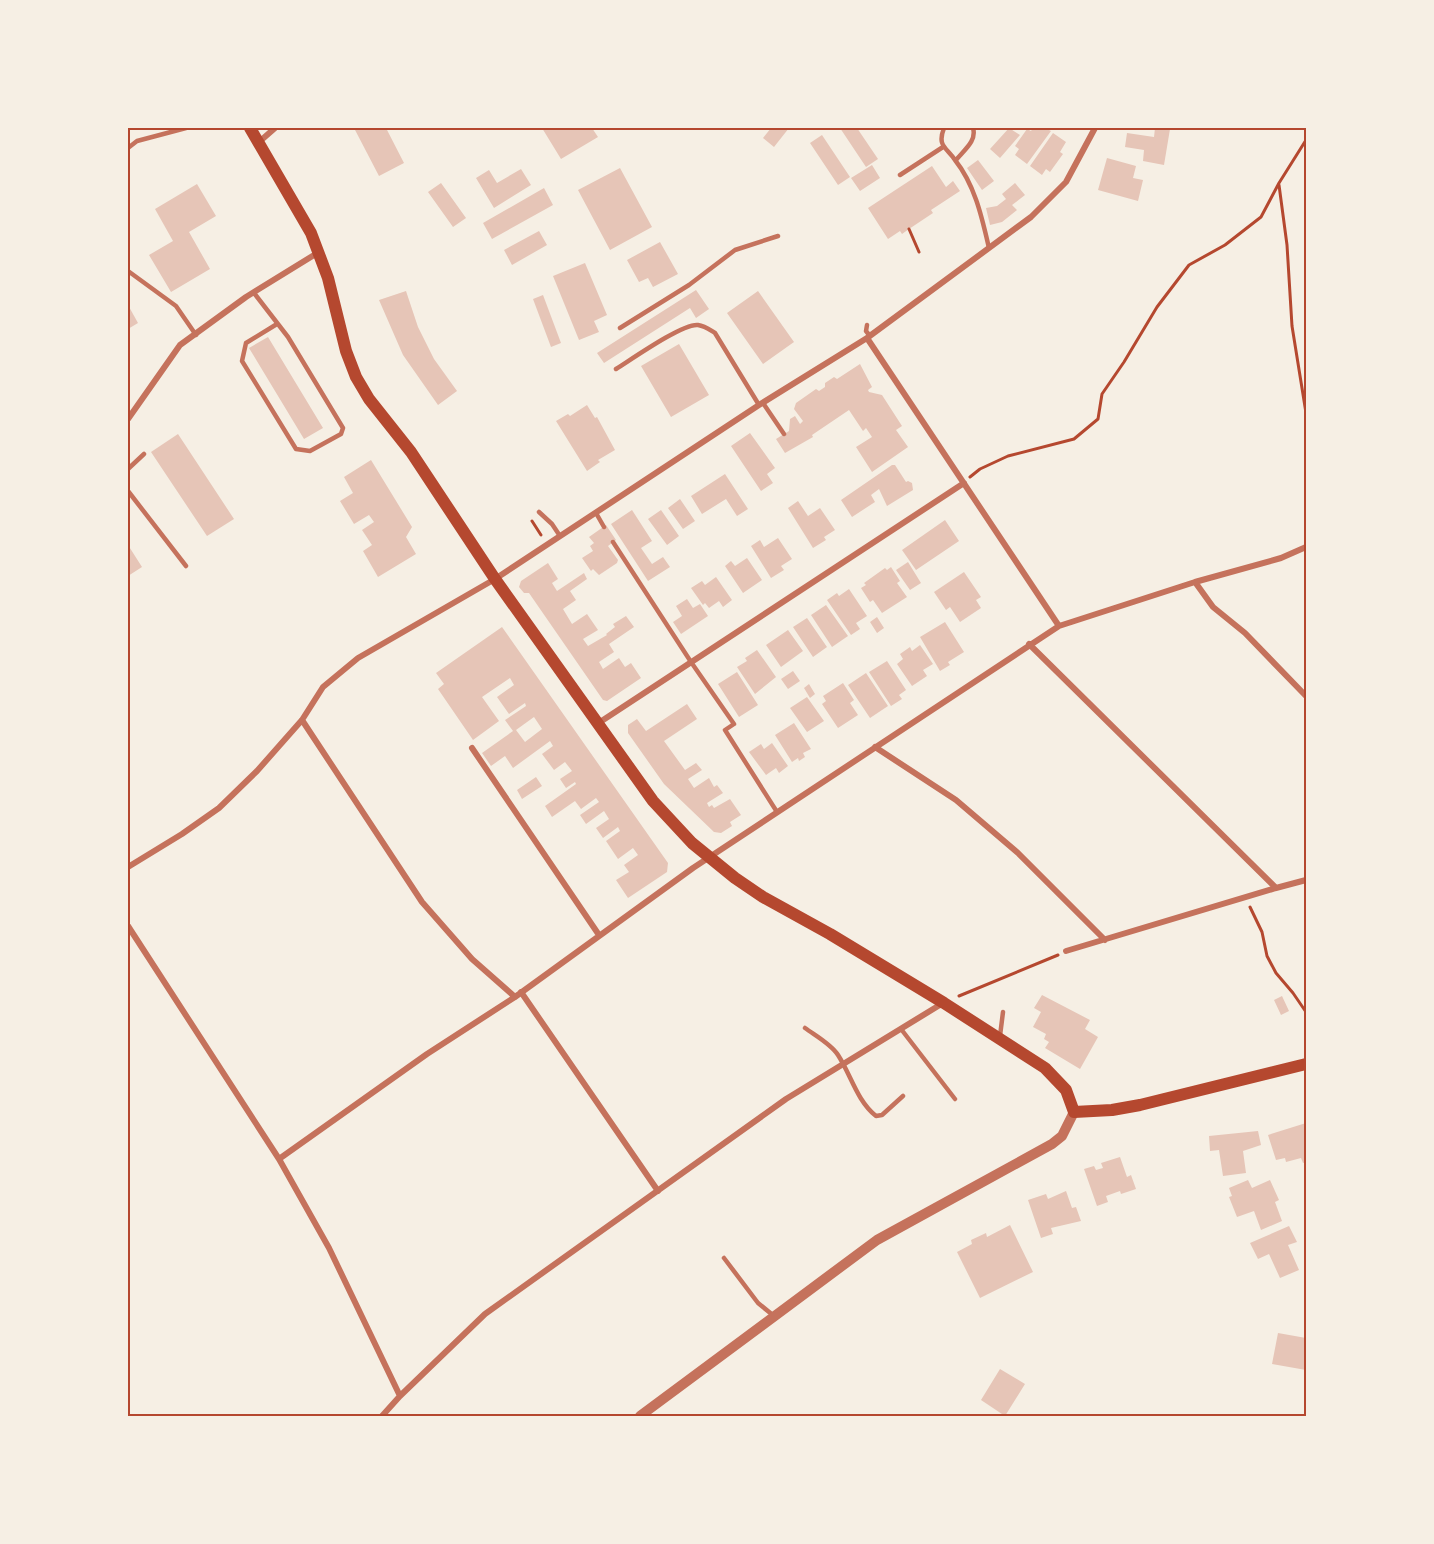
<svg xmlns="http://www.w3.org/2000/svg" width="1434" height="1544" font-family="'Asap Condensed',sans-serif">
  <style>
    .building { fill: #e6c5b7; fill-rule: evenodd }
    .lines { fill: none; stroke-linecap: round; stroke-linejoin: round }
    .path { stroke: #b5482f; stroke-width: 3 }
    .service { stroke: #c5725c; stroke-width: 4.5 }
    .minor { stroke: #c5725c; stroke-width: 6 }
    .tertiary { stroke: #c5725c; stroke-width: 10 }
    .secondary { stroke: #b5482f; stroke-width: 12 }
    .neatline { fill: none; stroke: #b5482f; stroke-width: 2 }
  </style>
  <rect width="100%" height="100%" fill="#f6efe4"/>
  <!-- building -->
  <path class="building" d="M354 128H386L404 163 379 176Z
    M542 128H592L598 137 561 159Z
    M771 128H789L774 147 763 138Z
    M840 128H857L878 159 866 167Z
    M1009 128 1020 135 1000 158 990 149Z
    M1033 128H1045L1051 131 1027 164 1015 155 1019 149 1015 146 1027 129 1031 131Z
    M1155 128 1170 129 1164 165 1143 161 1144 150 1125 147 1127 133 1154 137Z
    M1053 133 1066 142 1060 152 1063 154 1050 172 1046 169 1042 175 1030 166Z
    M822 135 850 177 838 185 810 143Z
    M1107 158 1136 166 1133 178 1143 180 1138 201 1098 190Z
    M978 160 994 181 982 190 967 168Z
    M872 165 880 178 860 191 851 178Z
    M932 166 946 187 953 181 960 191 931 210 933 213 909 229 902 234 900 231 888 239 868 208Z
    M620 168 652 227 610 250 578 190Z
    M521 169 531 185 494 208 476 178 489 170 497 183Z
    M441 183 466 218 453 227 428 192Z
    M1015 183 1025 195 1012 205 1017 210 1002 222 990 225 986 208 997 206 1006 199 1002 194Z
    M197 184 216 216 189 232 210 269 171 292 149 255 173 241 155 209Z
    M544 188 553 205 492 239 483 223Z
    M539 231 547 245 512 265 504 250Z
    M660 242 678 274 653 287 648 278 639 282 627 260Z
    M585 263 607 315 594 321 599 332 579 340 553 276Z
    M696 290 709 309 696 318 690 308 604 363 597 353Z
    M406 291 418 327 434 359 457 391 438 405 403 355 379 300Z
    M758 291 794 342 763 364 727 313Z
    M543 295 561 343 551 347 533 299Z
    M128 305 138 323 128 329Z
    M268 337 323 428 304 439 249 348Z
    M679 344 709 395 671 417 641 366Z
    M860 364 872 387 868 390 869 392 882 395 902 426 896 430 908 447 872 472 856 447 872 437 866 428 863 431 849 410 812 435 813 437 785 453 776 439 789 431 790 419 795 416 800 424 803 421 794 409 796 403 816 389 819 391 825 387V383L834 377 837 379Z
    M587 405 595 418 597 417 615 450 598 460 600 462 587 471 556 421 568 414 570 416Z
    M750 433 775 468 767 474 773 483 761 491 731 446Z
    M178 434 234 519 207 536 151 452Z
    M371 460 412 527 406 537 416 554 378 577 363 551 372 545 362 530 374 522 369 515 354 524 340 501 353 493 344 477Z
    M892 465H895L906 482 908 481 912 483 913 490 887 506 879 489 871 495 875 502 852 517 841 500Z
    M725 474 748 509 737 516 726 499 702 514 691 496Z
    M680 499 695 521 683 529 668 508Z
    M798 501 808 516 820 508 835 530 824 537 826 540 813 548 788 508Z
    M632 510 652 541 641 548 652 564 663 557 670 567 648 581 611 524Z
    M661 510 679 536 667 545 648 519Z
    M945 520 959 541 916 570 902 550Z
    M606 525 616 540 608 546 618 560 617 563 599 575 593 569 591 571 582 558 593 551 590 546 594 543 589 537Z
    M778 538 792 559 781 566 784 570 771 578 751 546 760 540 764 547Z
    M128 545 142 567 128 576Z
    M747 558 762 580 743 593 725 566 731 561 735 566Z
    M908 562 921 583 910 590 896 570Z
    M548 563 558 579 552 583 557 591 584 573 587 579 570 591 576 600 563 609 572 624 587 614 598 630 583 639 588 646 607 635 606 634 615 627 613 624 626 616 634 627 609 644 614 652 599 662 603 669 619 658 625 667 631 663 641 678 607 701 603 700 529 593H524L519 587 521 581Z
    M891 567 900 581 897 583 907 597 882 613 873 600 870 602 861 588 866 585 864 583 885 568 887 570Z
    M964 572 981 597 976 600 981 608 960 622 950 607 946 610 934 592Z
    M716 577 732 600 723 607 719 601 709 608 705 603 703 605 691 588 702 581 705 585Z
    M849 589 867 616 856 623 860 629 851 635 827 600 837 593 839 596Z
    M687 599 693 608 700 604 708 616 681 634 673 622 682 616 676 606Z
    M826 605 848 636 832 647 811 615Z
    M877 617 884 628 877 633 870 622Z
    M807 618 827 647 813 657 793 627Z
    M945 622 964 652 948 662 950 665 940 671 920 637Z
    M502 627 668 863 667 872 628 898 616 880 629 872 624 865 638 855 633 848 618 859 606 841 620 831 618 827 603 838 596 828 609 819 604 811 586 824 580 815 599 802 596 798 581 809 575 801 552 817 545 806 576 784 575 782 566 788 560 779 572 771 565 762 554 770 542 754 553 746 550 741 513 768 505 756 491 766 482 753 513 731 505 720 526 706 525 703 509 714 497 697 514 685 510 678 482 697 499 721 473 740 438 689 444 684 436 673ZM534 717 542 729 525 742 516 730Z
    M788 630 803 651 781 667 766 645Z
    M920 645 933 664 923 670 927 676 912 686 897 664 903 659 900 654 910 647 912 651Z
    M757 650 776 677 755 694 737 667 747 661 745 658Z
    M887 661 906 690 899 695 902 699 891 706 869 672Z
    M793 671 800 681 788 689 781 679Z
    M737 672 758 705 739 717 718 684Z
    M866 673 888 706 870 718 848 685Z
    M843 683 854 700 850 703 858 715 838 728 822 704 826 701 823 696Z
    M809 684 815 694 810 698 804 688Z
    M807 697 824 721 807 732 790 708Z
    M687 704 697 719 664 741 685 770 696 763 702 770 688 779 694 788 709 778 714 787 717 785 723 793 707 803 709 807 712 805 714 808 730 799 741 815 730 822 732 826 721 833 714 832 664 784 628 733V725L637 719 646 731Z
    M794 723 811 749 803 753 805 757 799 761 798 758 792 762 775 735Z
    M772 743 788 766 779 773 776 768 766 775 749 752 761 744 764 749Z
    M536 777 542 786 522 799 517 790Z
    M1042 995 1090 1020 1085 1029 1098 1037 1080 1069 1045 1048 1049 1042 1044 1039 1046 1034 1033 1027 1041 1012 1034 1008Z
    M1282 996 1289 1011 1281 1015 1274 1000Z
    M1306 1123V1162L1303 1163 1301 1158 1286 1162 1285 1158 1276 1160 1268 1135Z
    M1258 1131 1261 1145 1243 1151 1246 1173 1223 1176 1219 1150 1210 1151 1209 1136Z
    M1120 1157 1127 1177 1131 1175 1136 1189 1121 1194 1120 1191 1106 1196 1108 1202 1097 1206 1084 1169 1094 1166 1096 1170 1103 1168 1101 1163Z
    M1248 1180 1252 1188 1270 1180 1279 1200 1275 1202 1282 1221 1261 1230 1254 1211 1237 1217 1229 1197 1232 1196 1229 1188Z
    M1066 1191 1072 1208 1076 1207 1081 1221 1051 1228 1053 1234 1041 1238 1028 1200 1046 1194 1048 1199Z
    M1010 1225 1033 1272 980 1298 957 1252 972 1244 971 1240 986 1233 987 1237Z
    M1289 1226 1297 1242 1288 1245 1299 1270 1280 1278 1269 1254 1258 1259 1250 1243Z
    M1278 1333 1306 1338V1370L1272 1364Z
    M1000 1369 1025 1384 1005 1416 981 1400Z"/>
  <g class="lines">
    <!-- path -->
    <path class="path" d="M1279 185 1287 245 1292 326 1306 413
      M909 229 919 252
      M970 477 980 469 1008 456 1074 439 1098 419 1102 394 1124 362 1157 307 1189 265 1225 245 1261 217 1279 183 1306 140
      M532 521 541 535
      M1250 907 1262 932 1267 956 1276 973 1293 993 1306 1012
      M959 996 1058 955"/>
    <!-- service -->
    <path class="service" d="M944 128C937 146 946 147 955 160 975 185 982 218 989 248
      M128 148 137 141 186 128
      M956 160C964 150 977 141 973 128
      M900 175 943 147
      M128 271 176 306 196 335
      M254 293 288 337 343 428 341 434 310 451 296 449 242 361 246 343 277 324
      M867 325 866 331 870 336
      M620 328 689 285 735 250 778 236
      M616 369C632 359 683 323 698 325 705 326 710 330 715 333L759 405
      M763 403 784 434
      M128 469 144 454
      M128 491 186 566
      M539 512 552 524 560 536
      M596 513 604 527
      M613 542 691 662 734 724 725 730 777 812
      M805 1028C816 1036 831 1044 838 1055 851 1075 857 1101 876 1116L882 1115 903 1096
      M901 1029 955 1099
      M1000 1036 1003 1012
      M724 1258 758 1303 774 1316"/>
    <!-- minor -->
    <path class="minor" d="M259 142 275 128
      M867 338 1059 626
      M128 419 180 345 246 297 319 252
      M1195 582 1213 607 1245 633 1306 696
      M1029 644 1276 888
      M302 720 422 902 472 959 515 997
      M597 724 964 483
      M875 747 956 800 1018 853 1105 940
      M472 748 599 935
      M128 867 182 834 219 808 257 771 302 720 323 687 358 658 495 579 759 405 867 338 1031 217 1066 182 1095 128
      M128 926 279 1159 329 1248 400 1396
      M1066 951 1276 888 1306 880
      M521 992 658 1191
      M279 1159 427 1054 515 997 693 868 1059 626 1195 582 1281 558 1306 547
      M382 1416 400 1396 485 1314 786 1099 943 1003"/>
    <!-- tertiary -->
    <path class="tertiary" d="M640 1416 877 1240 1052 1144 1062 1136 1074 1112"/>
    <!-- secondary -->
    <path class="secondary" d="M250 128 311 233 328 278 346 351 356 377 369 399 411 452 495 579 653 801 692 843 735 878 763 897 830 934 944 1003 1045 1068 1066 1090 1074 1112 1112 1110 1140 1105 1306 1064"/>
  </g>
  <!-- border -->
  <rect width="1434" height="1544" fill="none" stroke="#f6efe4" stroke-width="258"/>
  <rect x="129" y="129" width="1176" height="1286" class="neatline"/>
</svg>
